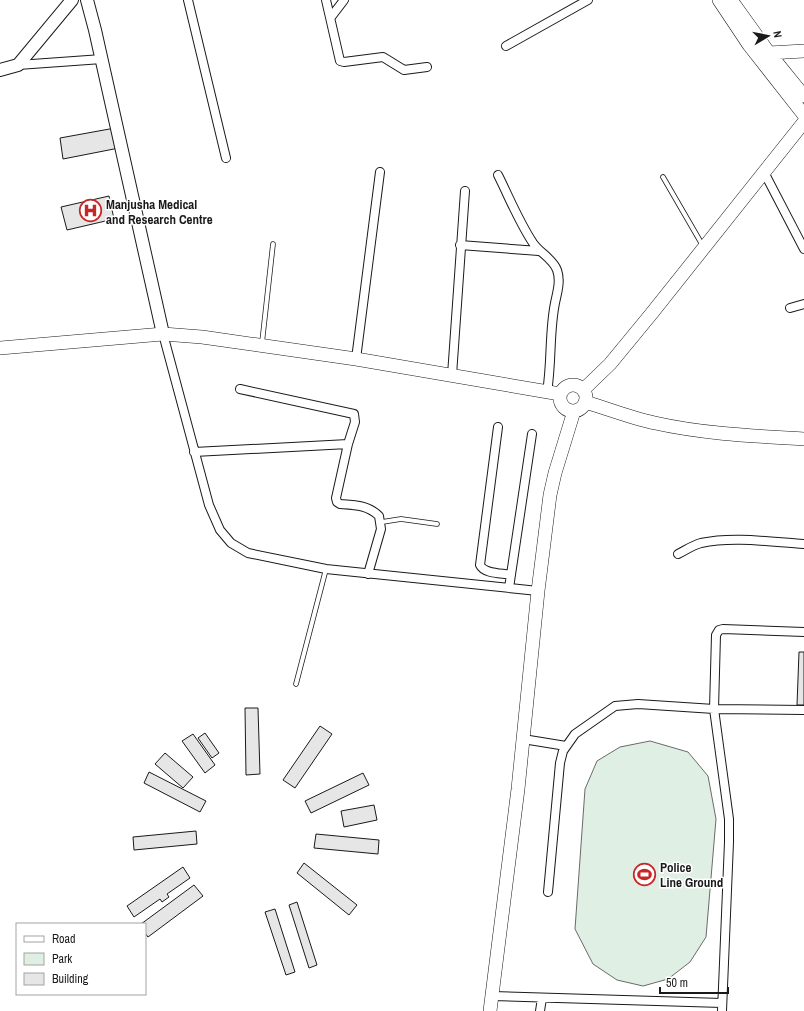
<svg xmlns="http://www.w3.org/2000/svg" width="804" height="1011" font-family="'Archivo Narrow',sans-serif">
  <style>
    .green { fill: #e0efe3; stroke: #6a6a6a }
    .building { fill: #e6e6e6; stroke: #1a1a1a }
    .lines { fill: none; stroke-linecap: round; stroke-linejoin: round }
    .lane-casing { stroke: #1a1a1a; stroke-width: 5.5 }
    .street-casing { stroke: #1a1a1a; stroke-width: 10 }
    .secondary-casing { stroke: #1a1a1a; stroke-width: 14 }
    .primary-casing { stroke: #1a1a1a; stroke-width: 14 }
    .lane { stroke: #fff; stroke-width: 4 }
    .street { stroke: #fff; stroke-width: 8 }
    .secondary { stroke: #fff; stroke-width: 12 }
    .primary { stroke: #fff; stroke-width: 13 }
    .labels { text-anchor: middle; stroke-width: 3; stroke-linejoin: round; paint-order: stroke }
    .poi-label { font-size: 13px; font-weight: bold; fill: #1a1a1a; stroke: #fff; text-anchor: start }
  </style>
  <rect width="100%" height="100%" fill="#fff"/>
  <!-- green -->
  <path class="green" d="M650 741 688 752 708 776 716 819 706 937 690 962 668 979 643 986 617 980 593 964 575 929 585 789 597 761 620 747Z"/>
  <!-- building -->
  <path class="building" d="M115 128 119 148 63 159 60 138Z
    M109 196 114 219 67 230 61 207Z
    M799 652H804V705H797Z
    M245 708H258L260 774 246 775Z
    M320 726 332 734 295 788 283 780Z
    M205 733 219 753 212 758 198 738Z
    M193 734 215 765 205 773 182 741Z
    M165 753 193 777 183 788 155 764Z
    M149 772 206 801 200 812 144 783Z
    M363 773 369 785 311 813 305 801Z
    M374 805 377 820 344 827 341 811Z
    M196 831 197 844 134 850 133 837Z
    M316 834 379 840 378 854 314 848Z
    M304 863 357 905 349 915 297 873Z
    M183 867 190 878 167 894 169 897 162 902 160 899 134 917 127 906Z
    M194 885 203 896 148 937 145 933V924H141Z
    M297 902 317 965 309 968 289 905Z
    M275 909 295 972 286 975 265 912Z"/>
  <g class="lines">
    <defs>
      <path id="lane" d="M663 177 703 246
        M262 343 273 244
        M382 522 401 519 437 524
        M296 684 326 569"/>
      <path id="street" d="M188 0 226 158
        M326 0 340 61 344 62 383 57 404 70 427 67
        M331 17 344 0
        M506 46 588 0
        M18 65 102 59
        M764 172 804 249
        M498 175C509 197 519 222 533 243 540 253 553 259 557 270 561 281 557 293 555 303 549 333 552 362 547 392
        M460 245 539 251
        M790 308 804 304
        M163 334 209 505 220 530 231 543 248 553 326 569 538 591
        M356 359 380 172
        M452 375 465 191
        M240 389 354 414 355 422 348 444 336 498 337 502 340 504C355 505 368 505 379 516L381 529 368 574
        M498 427 480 565C484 574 502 573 511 575
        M194 452 348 444
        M678 554C686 550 693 545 701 543 733 536 771 542 804 544
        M509 588 532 434
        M523 739 566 746
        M548 892 560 763 563 751 575 734 615 706 638 704 714 709 804 710
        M492 996 722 1003
        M540 1011 542 998
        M722 1011 729 842V819L714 709 716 635 719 630 723 629 804 632"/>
      <path id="secondary" d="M87 0 95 30 163 334
        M0 70 18 65 72 0"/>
      <path id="primary" d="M719 0 749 45 804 115
        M731 0 769 53 804 96
        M765 57 769 53 804 51
        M0 348 163 334 202 337 356 359 560 394
        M560 398a13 13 0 1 1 26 0a13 13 0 1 1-26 0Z
        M583 390 610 364 652 313 804 122
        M585 402C609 409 631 418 655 423 704 434 755 436 804 439
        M490 1011 518 789 538 591 550 495 555 473 574 411"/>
    </defs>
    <!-- lane casing -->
    <use href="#lane" class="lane-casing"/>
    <!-- street casing -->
    <use href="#street" class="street-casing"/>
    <!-- secondary casing -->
    <use href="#secondary" class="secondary-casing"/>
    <!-- primary casing -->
    <use href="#primary" class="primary-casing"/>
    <!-- lane -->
    <use href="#lane" class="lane"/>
    <!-- street -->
    <use href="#street" class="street"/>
    <!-- secondary -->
    <use href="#secondary" class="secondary"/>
    <!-- primary -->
    <use href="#primary" class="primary"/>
  </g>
  <!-- icons -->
  <defs>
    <symbol id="hospital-ring" viewBox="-11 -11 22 22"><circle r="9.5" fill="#fff" stroke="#c62828" stroke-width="1.5"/><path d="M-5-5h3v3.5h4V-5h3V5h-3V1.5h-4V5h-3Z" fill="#c62828"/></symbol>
    <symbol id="stadium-ring" viewBox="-11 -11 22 22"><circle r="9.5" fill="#fff" stroke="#c62828" stroke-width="1.5"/><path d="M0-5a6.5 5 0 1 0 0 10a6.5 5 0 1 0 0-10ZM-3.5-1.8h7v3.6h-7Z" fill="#c62828"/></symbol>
  </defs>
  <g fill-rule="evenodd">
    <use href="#hospital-ring" x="78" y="198" width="25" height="25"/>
    <use href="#stadium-ring" x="632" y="862" width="25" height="25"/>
  </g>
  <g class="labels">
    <!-- poi labels -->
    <g class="poi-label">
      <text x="106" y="209">Manjusha Medical<tspan x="106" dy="15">and Research Centre</tspan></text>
      <text x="660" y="872">Police<tspan x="660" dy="15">Line Ground</tspan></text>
    </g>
  </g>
  <!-- legend -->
  <rect x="16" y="923" width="130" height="72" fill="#ffffff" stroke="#a3a3a3"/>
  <rect x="24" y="936" width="20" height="6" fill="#ffffff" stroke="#a3a3a3"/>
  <text x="52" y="943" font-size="12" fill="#1a1a1a">Road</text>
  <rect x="24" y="953" width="20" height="12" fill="#e0efe3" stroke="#a3a3a3"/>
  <text x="52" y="963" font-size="12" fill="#1a1a1a">Park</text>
  <rect x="24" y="973" width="20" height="12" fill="#e6e6e6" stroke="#a3a3a3"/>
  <text x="52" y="983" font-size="12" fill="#1a1a1a">Building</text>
  <!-- north arrow -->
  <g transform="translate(768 36) rotate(80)" stroke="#ffffff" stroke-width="3" paint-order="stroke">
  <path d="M0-3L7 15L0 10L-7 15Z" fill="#1a1a1a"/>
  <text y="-6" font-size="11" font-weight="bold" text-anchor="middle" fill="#1a1a1a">N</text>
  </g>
  <!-- scale -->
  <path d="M660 987v6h68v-6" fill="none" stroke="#1a1a1a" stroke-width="2"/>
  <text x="666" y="987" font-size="12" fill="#1a1a1a" stroke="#ffffff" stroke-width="3" paint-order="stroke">50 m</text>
</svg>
